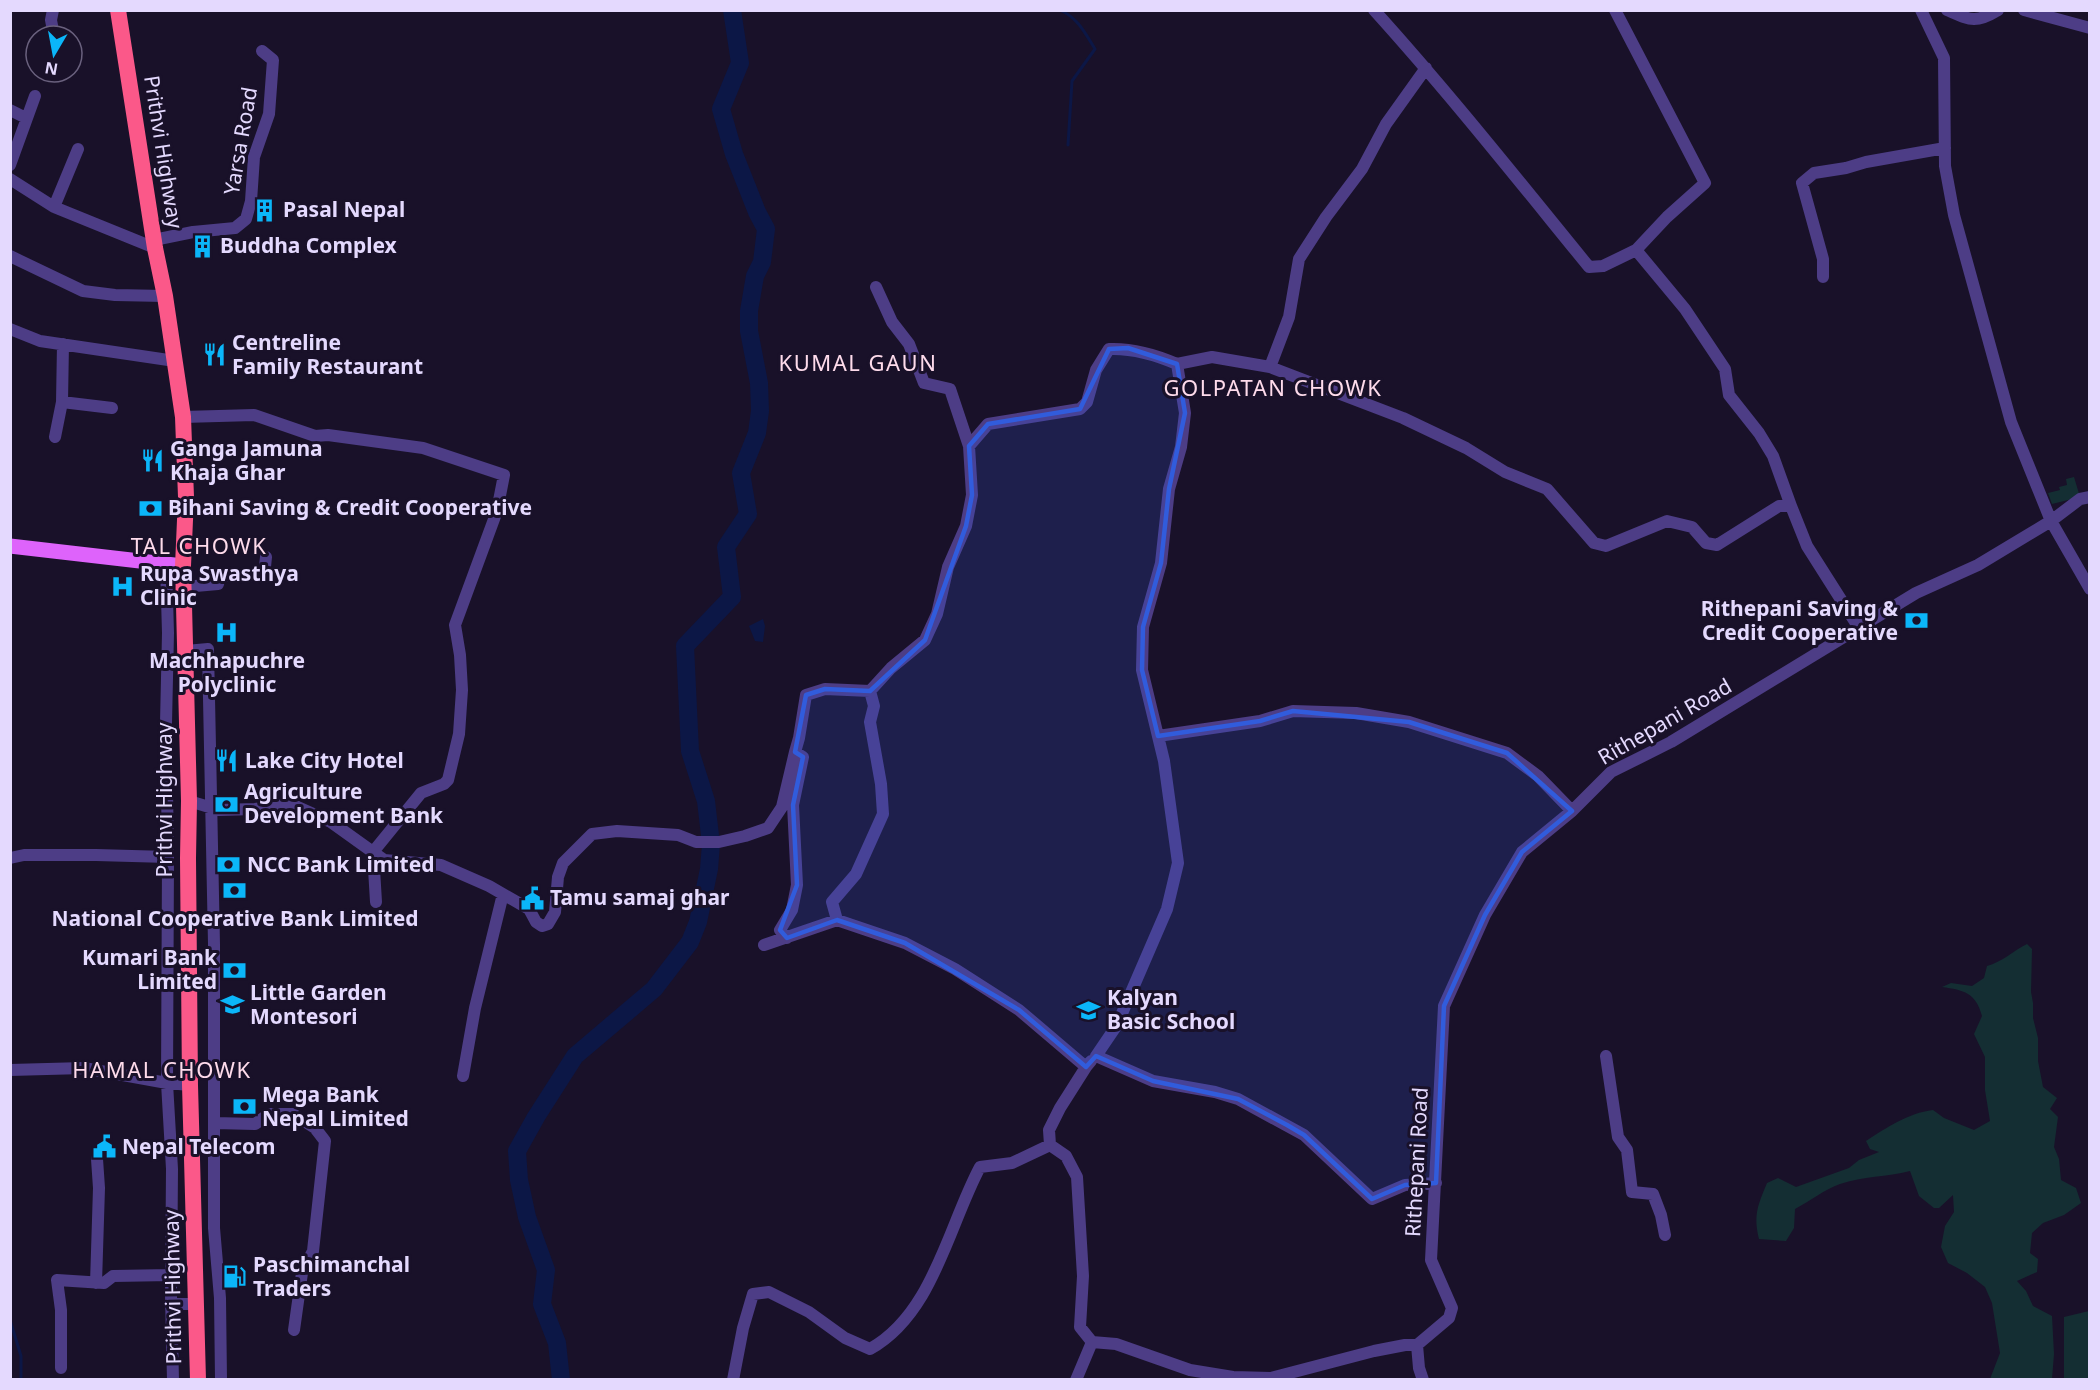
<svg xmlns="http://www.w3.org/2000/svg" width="2100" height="1390" font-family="'Noto Sans',sans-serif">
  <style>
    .green { fill: #142e33 }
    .water { fill: #0c1746 }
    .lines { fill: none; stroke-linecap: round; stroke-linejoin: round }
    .stream { stroke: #0c1746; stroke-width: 3 }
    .river { stroke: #0c1746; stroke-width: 18 }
    .minor { stroke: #4d3d86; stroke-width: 12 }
    .major { stroke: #de63fb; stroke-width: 15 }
    .highway { stroke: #fb5889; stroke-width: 16 }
    .marked { fill: #315cdc; fill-opacity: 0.2; stroke: #315cdc; stroke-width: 4.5; stroke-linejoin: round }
    .labels { text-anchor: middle; stroke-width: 6; stroke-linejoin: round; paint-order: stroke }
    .street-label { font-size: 21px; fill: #e4d9fe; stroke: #191129 }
    .poi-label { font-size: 21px; font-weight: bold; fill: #e4d9fe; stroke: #191129; text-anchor: start }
    .neighbourhood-label { font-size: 22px; letter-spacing: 1.5px; fill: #fedbeb; stroke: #191129 }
  </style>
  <rect width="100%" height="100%" fill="#191129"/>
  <!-- green -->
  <path class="green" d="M2074 477 2080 497 2052 504 2048 493 2060 490 2059 487 2067 485 2066 479Z
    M2027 944 2032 949 2031 992 2033 1003V1018L2038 1038V1061L2043 1087 2057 1098 2050 1109 2058 1117 2054 1147 2059 1159 2061 1180 2076 1188 2081 1203 2064 1215 2043 1223 2032 1233 2030 1253 2038 1259 2037 1272 2017 1281 2026 1291 2033 1306 2052 1316 2054 1354 2052 1379H1990L2000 1353 1992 1303 1985 1287 1967 1273 1948 1263 1941 1247 1945 1226 1954 1212 1953 1195 1939 1208H1934L1919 1196 1910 1171C1887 1177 1863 1176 1840 1184 1825 1189 1810 1201 1795 1209L1794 1228 1786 1241 1759 1239C1753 1215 1758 1205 1767 1183L1778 1178 1796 1187 1849 1168 1859 1160 1879 1152 1870 1149 1866 1141C1886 1128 1908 1113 1933 1110L1944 1118 1974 1130 1990 1121 1985 1090V1057L1974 1034 1982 1016C1976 993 1964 990 1942 987L1951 983 1972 986 1984 978 1987 966C2002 962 2013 951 2027 944Z
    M2089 1311V1379H2064V1317Z"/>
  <!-- water -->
  <path class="water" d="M763 619 765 626 763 642 755 641 749 626Z"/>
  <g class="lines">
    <!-- stream -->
    <path class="stream" d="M1060 10C1078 18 1085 33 1095 49L1072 81 1068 145
      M10 1320 21 1356V1380"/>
    <!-- river -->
    <path class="river" d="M561 1380 557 1343 542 1304 546 1270 527 1217 519 1180 517 1151 536 1117 575 1056 654 989 690 942 698 922 709 869 711 844 706 801 690 751 685 646 732 597 726 547 748 514 741 473 757 433 760 411 759 383 749 331V311L755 276 762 262 766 229 757 212 734 154 721 109 740 63 732 10"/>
    <!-- minor -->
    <path class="minor" d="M53 10 51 20 54 36
      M1374 10C1449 93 1518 180 1589 267L1603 266 1636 250 1685 309 1725 369 1729 395 1759 433 1773 456 1791 506
      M1615 10 1705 183 1667 217 1636 250
      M1921 10 1944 58 1945 166 1954 215 2011 422 2051 521 2090 589
      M1947 10C1970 20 1975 24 1998 10
      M2024 10 2090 28
      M10 110 26 118
      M10 165 35 96
      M10 179 54 207 155 248
      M54 207 78 149
      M154 240 193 232 235 228 246 219 251 201 254 157 269 114 273 60 262 51
      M10 256 83 291 115 295 165 296
      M1823 277V259L1802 183 1814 173 1846 168 1866 162 1945 148
      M10 329 40 341 175 361
      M1270 367 1289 317 1299 259 1326 217 1362 169 1386 124 1426 68
      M62 402 112 408
      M183 417 254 415 315 436 328 435 423 448 504 475 497 511 455 625 460 655 462 690 459 734 448 780 444 784 421 793 373 852 376 902
      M55 437 62 402 63 344
      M969 446 988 424 1080 409 1087 402 1096 370 1109 349C1133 348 1154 354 1177 364
      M166 564 168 633 166 723 168 857 167 1083 172 1169 171 1296 173 1380
      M184 587 218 584 220 576H264L266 557
      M186 651 208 649 214 944V1228L220 1298 221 1380
      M1158 736 1260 721 1293 711 1356 713 1409 722 1507 753 1538 776 1572 811
      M189 801 219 810 255 809 291 804 331 822 384 860 441 865 489 886 529 909 536 922 542 926 548 924 555 912 558 877 563 863 592 834 617 831 678 835 696 842H719L745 836 768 828 782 807 795 752
      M10 858 24 855H96L168 857
      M837 920 905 943 955 969 1019 1010 1086 1067 1091 1061
      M787 938 780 930 792 910 797 885 793 805 803 757 795 752 799 738 806 695 825 689 870 691
      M764 945 837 920 832 902 856 874 883 814 881 784 870 722 874 706 870 691 891 668 925 640 937 614 948 567 966 526 972 495 969 446 950 389 924 383 909 344 892 322 876 287
      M1606 1056 1618 1137 1627 1150 1632 1192 1653 1194 1661 1215 1665 1235
      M1086 1067 1060 1108 1049 1130 1050 1145 1066 1156 1077 1177 1083 1276 1080 1327 1092 1342 1116 1344 1190 1370 1233 1377 1271 1378 1374 1351 1405 1345H1417
      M10 1070 84 1068 167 1083 190 1085
      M463 1076 475 1008 503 894
      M215 1123 255 1124 269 1114H293L315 1128 325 1141 313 1251 302 1273 294 1330
      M1436 1183 1405 1185 1372 1199 1304 1135 1238 1099 1215 1092 1153 1081 1096 1056 1117 1025 1167 909 1178 863 1164 761 1142 670 1143 627 1161 563 1169 489 1181 447 1185 413 1177 364 1212 357 1270 367 1403 418 1466 448 1505 472 1547 489 1594 543 1606 546 1667 521 1692 527 1706 543 1717 545 1779 506H1791L1807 546 1859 628
      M96 1283 99 1188 97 1159
      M171 1304H197
      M61 1368V1310L57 1280 104 1283 113 1276 171 1275
      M733 1380 743 1328 753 1294 769 1292 809 1312 845 1338 870 1349C933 1314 948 1227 980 1167L1012 1163 1050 1145
      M1076 1380 1092 1342
      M1423 1380 1419 1368 1417 1345 1449 1318 1452 1308 1431 1260 1444 1006 1485 915 1522 852 1572 811 1611 772 1671 742 1916 593 1978 565 2051 521 2080 499 2090 497"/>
    <!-- major -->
    <path class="major" d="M10 546 183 566"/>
    <!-- highway -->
    <path class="highway" d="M118 10 155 248 165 296 183 417 186 497 183 566 189 801 188 858 190 1085 198 1380"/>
  </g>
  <!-- marked area -->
  <path class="marked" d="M1128 348 1177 364 1185 413 1169 489 1161 563 1143 627 1142 670 1158 736 1260 721 1293 711 1409 722 1507 753 1572 811 1522 852 1485 915 1444 1006 1436 1183 1405 1185 1372 1199 1304 1135 1287 1125 1238 1099 1153 1081 1096 1056 1086 1067 1019 1010 905 943 837 920 787 938 780 930 797 885 793 805 803 757 795 752 806 695 825 689 870 691 925 640 966 526 972 495 969 446 988 424 1080 409 1109 349Z"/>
  <!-- icons -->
  <defs>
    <symbol id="building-bare" viewBox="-9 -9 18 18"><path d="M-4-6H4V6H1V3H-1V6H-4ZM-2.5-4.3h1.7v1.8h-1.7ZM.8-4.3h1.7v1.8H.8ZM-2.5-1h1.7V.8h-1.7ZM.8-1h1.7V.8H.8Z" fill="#0bb6f9" stroke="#191129" stroke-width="2.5" paint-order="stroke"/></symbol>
    <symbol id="restaurant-bare" viewBox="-9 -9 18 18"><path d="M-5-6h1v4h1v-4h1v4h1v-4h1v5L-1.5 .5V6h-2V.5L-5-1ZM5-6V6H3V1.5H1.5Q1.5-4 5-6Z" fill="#0bb6f9" stroke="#191129" stroke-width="2.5" paint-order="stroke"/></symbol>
    <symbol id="bank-bare" viewBox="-9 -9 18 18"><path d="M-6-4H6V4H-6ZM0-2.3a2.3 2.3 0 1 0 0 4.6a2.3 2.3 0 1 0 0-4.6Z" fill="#0bb6f9" stroke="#191129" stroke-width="2.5" paint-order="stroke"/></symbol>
    <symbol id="hospital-bare" viewBox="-9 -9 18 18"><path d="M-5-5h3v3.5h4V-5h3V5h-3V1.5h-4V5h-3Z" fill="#0bb6f9" stroke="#191129" stroke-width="2.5" paint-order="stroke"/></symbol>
    <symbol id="civic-bare" viewBox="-9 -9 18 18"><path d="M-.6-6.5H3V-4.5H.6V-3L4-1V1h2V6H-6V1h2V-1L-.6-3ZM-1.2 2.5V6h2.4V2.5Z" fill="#0bb6f9" stroke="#191129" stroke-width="2.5" paint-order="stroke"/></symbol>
    <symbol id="school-bare" viewBox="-9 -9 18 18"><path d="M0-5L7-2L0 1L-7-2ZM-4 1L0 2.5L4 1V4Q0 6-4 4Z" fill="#0bb6f9" stroke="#191129" stroke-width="2.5" paint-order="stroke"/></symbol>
    <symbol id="fuel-bare" viewBox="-9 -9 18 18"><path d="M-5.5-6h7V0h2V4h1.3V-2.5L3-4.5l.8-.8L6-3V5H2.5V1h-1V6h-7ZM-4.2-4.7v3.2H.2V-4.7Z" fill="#0bb6f9" stroke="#191129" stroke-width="2.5" paint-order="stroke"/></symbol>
  </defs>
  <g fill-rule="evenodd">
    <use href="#building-bare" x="248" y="194" width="33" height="33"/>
    <use href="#building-bare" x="186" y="230" width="33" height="33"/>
    <use href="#restaurant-bare" x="198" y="338" width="33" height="33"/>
    <use href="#restaurant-bare" x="136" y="444" width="33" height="33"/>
    <use href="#bank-bare" x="134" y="492" width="33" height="33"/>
    <use href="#hospital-bare" x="106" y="570" width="33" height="33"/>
    <use href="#bank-bare" x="1900" y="604" width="33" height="33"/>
    <use href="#hospital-bare" x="210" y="616" width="33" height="33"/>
    <use href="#restaurant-bare" x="210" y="744" width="33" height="33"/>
    <use href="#bank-bare" x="210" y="788" width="33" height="33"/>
    <use href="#bank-bare" x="212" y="848" width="33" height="33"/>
    <use href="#bank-bare" x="218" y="874" width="33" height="33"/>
    <use href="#civic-bare" x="516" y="882" width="33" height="33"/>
    <use href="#bank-bare" x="218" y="954" width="33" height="33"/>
    <use href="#school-bare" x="216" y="988" width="33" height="33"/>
    <use href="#school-bare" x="1072" y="994" width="33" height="33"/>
    <use href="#bank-bare" x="228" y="1090" width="33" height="33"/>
    <use href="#civic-bare" x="88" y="1130" width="33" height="33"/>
    <use href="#fuel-bare" x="218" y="1260" width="33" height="33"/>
  </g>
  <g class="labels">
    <!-- street labels -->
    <g class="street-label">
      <text transform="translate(241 141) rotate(-80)" y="7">Yarsa Road</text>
      <text transform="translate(163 152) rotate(81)" y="7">Prithvi Highway</text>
      <text transform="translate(1665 722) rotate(-30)" y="7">Rithepani Road</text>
      <text transform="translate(165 800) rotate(-90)" y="7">Prithvi Highway</text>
      <text transform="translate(1417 1162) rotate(-87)" y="7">Rithepani Road</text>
      <text transform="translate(173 1287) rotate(-91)" y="7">Prithvi Highway</text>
    </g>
    <!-- poi labels -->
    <g class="poi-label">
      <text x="283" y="217">Pasal Nepal</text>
      <text x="220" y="253">Buddha Complex</text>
      <text x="232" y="350">Centreline<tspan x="232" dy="24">Family Restaurant</tspan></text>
      <text x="170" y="456">Ganga Jamuna<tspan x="170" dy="24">Khaja Ghar</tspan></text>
      <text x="168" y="515">Bihani Saving &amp; Credit Cooperative</text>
      <text x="140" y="581">Rupa Swasthya<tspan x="140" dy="24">Clinic</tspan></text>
      <text x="1898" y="616" text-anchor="end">Rithepani Saving &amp;<tspan x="1898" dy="24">Credit Cooperative</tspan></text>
      <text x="227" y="668" text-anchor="middle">Machhapuchre<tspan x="227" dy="24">Polyclinic</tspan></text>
      <text x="245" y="768">Lake City Hotel</text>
      <text x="244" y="799">Agriculture<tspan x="244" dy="24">Development Bank</tspan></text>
      <text x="247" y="872">NCC Bank Limited</text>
      <text x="550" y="905">Tamu samaj ghar</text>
      <text x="235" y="926" text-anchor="middle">National Cooperative Bank Limited</text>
      <text x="217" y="965" text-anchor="end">Kumari Bank<tspan x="217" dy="24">Limited</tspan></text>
      <text x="250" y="1000">Little Garden<tspan x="250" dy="24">Montesori</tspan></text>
      <text x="1107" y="1005">Kalyan<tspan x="1107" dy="24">Basic School</tspan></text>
      <text x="262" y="1102">Mega Bank<tspan x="262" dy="24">Nepal Limited</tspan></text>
      <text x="122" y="1154">Nepal Telecom</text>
      <text x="253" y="1272">Paschimanchal<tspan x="253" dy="24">Traders</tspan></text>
    </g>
    <!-- neighbourhood labels -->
    <g class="neighbourhood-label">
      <text x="858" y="371">KUMAL GAUN</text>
      <text x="1273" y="396">GOLPATAN CHOWK</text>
      <text x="199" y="554">TAL CHOWK</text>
      <text x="162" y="1078">HAMAL CHOWK</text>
    </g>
  </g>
  <!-- border -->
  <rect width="2100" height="1390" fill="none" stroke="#e4d9fe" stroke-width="24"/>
  <!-- north arrow -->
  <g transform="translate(54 54) rotate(190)"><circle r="28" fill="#191129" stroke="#6a617e" stroke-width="1.5"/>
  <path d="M0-4.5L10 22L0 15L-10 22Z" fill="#0bb6f9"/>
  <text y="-9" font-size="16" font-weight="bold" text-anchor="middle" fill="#e4d9fe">N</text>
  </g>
</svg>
